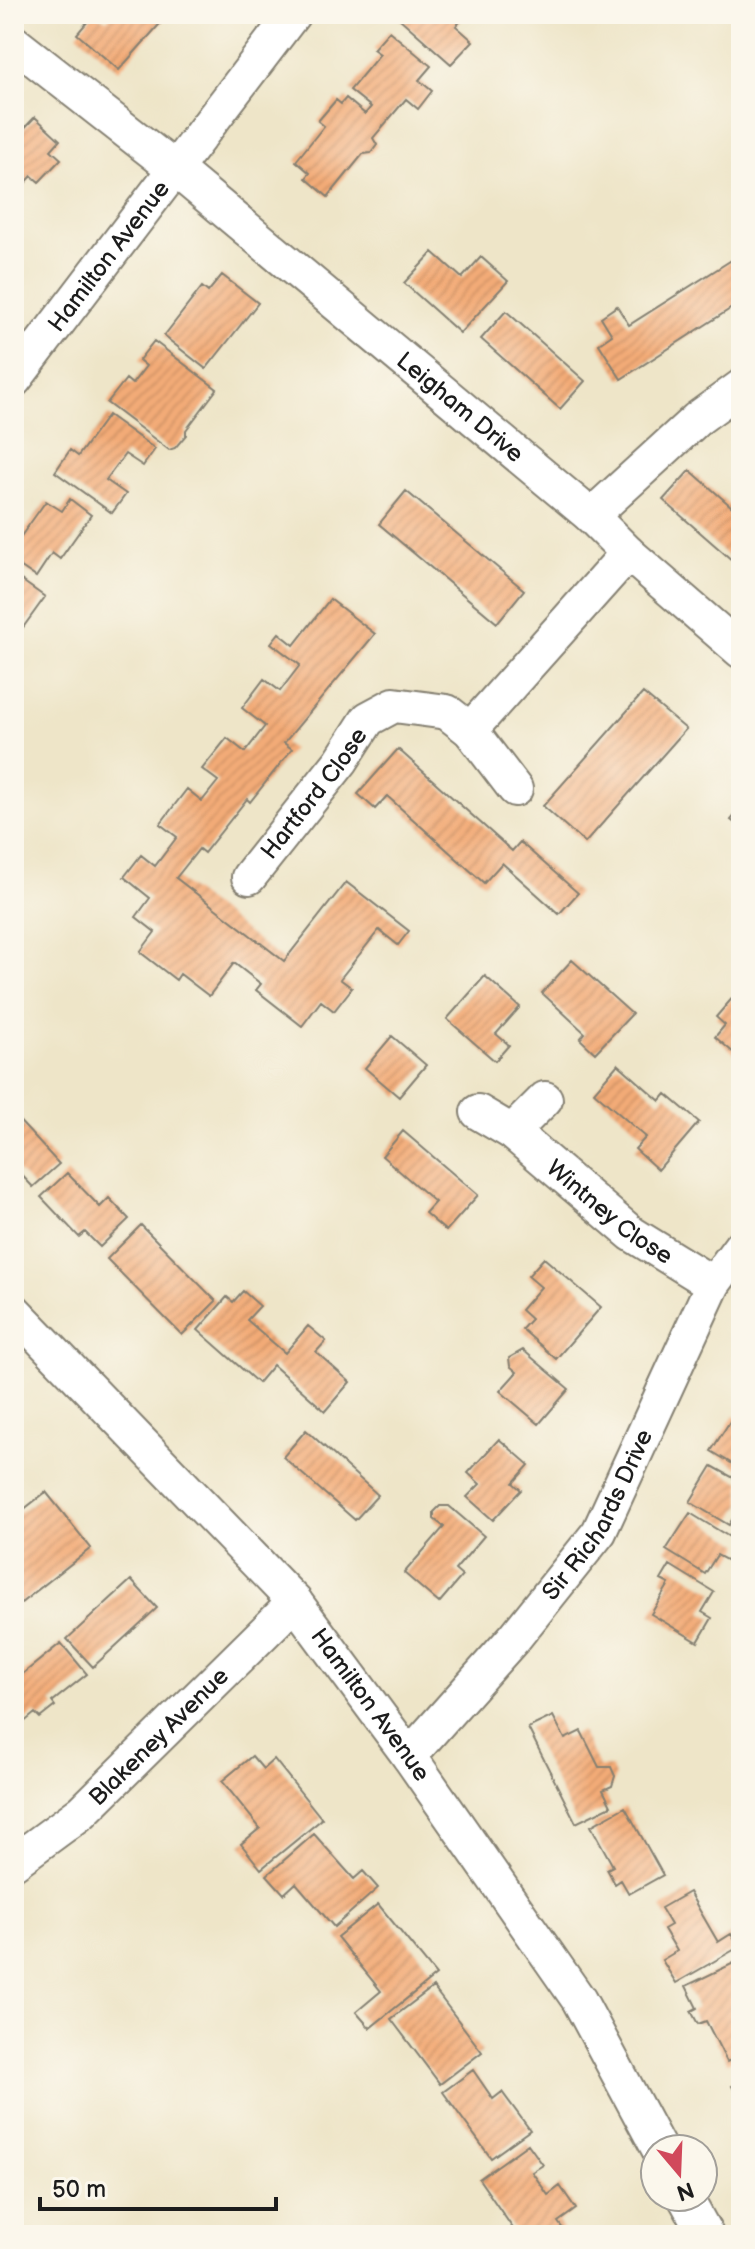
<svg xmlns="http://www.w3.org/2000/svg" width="755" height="2249" font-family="'Balsamiq Sans',sans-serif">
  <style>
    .building { fill: url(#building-hatch) }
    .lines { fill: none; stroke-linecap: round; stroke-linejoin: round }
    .minor-casing { stroke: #858072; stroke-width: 38 }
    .minor { stroke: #fff; stroke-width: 34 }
    .labels { text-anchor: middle; stroke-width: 7; stroke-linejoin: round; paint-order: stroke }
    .street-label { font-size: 24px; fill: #1c1c1c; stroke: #fbf7ec }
  </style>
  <defs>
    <pattern id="building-hatch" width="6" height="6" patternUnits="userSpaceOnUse" patternTransform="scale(2)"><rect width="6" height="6" fill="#f3ab77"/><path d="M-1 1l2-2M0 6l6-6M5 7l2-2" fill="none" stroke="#d09366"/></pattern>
  </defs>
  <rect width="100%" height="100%" fill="#fbf7ec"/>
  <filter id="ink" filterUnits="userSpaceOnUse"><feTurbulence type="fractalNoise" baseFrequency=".0125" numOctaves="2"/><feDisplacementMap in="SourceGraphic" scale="16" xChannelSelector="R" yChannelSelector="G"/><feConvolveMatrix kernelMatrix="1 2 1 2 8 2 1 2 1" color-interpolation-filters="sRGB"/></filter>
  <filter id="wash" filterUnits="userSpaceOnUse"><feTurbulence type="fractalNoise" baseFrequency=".006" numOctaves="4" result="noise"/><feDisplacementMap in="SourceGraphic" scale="32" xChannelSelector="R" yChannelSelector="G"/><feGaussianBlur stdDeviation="1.8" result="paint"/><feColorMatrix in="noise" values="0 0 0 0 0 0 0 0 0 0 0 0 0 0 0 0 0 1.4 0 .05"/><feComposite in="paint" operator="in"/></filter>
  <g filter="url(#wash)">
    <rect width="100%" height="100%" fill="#eee5c8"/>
    <g id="blocks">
      <!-- building -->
      <path class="building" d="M94 14 107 20 112 14H160L165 18 119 70 77 34Z
        M404 14H467L456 26 473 41 451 64 400 19Z
        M389 31 431 66 419 80 432 91 418 109 406 99 373 138 377 145 371 153 363 154 328 197 306 178 310 173 296 161 324 126 318 121 336 100 341 104 346 98 365 114 371 107 350 90 380 54 373 49Z
        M35 117 60 140 51 150 61 159 39 182 32 176 16 193 14 139Z
        M433 252 462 278 481 257 508 281 460 333 404 283Z
        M741 254V302L621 379 599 344 612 335 601 317 617 306 629 325Z
        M222 275 258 303 206 369 164 336 202 287 208 292Z
        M506 311 585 381 560 409 481 339Z
        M154 341 217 389 186 430V435L175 448 169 450 107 403 126 379 132 384 146 366 139 360Z
        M108 415 155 449 143 466 125 454 106 480 126 494 112 513 55 472 70 450 78 456Z
        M690 470 741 515V568L663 500Z
        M406 491 524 590 497 623 379 524Z
        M70 499 91 515 60 559 52 553 36 577 14 562V546L46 501 62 511Z
        M14 575 45 597 14 640Z
        M330 599 375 634 284 743 292 749 250 802 247 799 204 853 199 849 176 878 284 961 346 882 409 931 398 945 379 930 340 979 352 988 334 1011 321 1001 302 1026 256 990 261 984 234 963 209 996 180 974 176 980 140 952 155 932 136 917 150 898 124 877 141 855 155 866 177 837 160 824 187 789 202 801 218 781 202 769 227 738 245 752 265 726 242 708 264 679 280 691 300 665 271 643 279 633 294 645Z
        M643 693 686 729 585 843 543 806Z
        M398 749 512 851 520 842 578 893 559 914 502 863 484 883 387 796 375 809 358 794Z
        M741 808V828L731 820Z
        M572 960 632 1014 595 1053 580 1039 585 1033 542 993Z
        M485 976 520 1007 496 1034 509 1045 495 1061 447 1019Z
        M741 988V1059L715 1037 725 1025 716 1017Z
        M392 1036 426 1065 399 1097 365 1068Z
        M618 1064 660 1101 666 1094 699 1122 658 1170 635 1149 646 1137 594 1092Z
        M14 1115 59 1164 33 1187 14 1167Z
        M403 1131 478 1195 446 1231 425 1213 435 1202 382 1156Z
        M67 1173 100 1207 109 1198 129 1219 100 1247 85 1232 79 1237 41 1197Z
        M141 1225 216 1301 182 1335 107 1259Z
        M544 1258 601 1307 556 1359 522 1329 531 1319 521 1310 541 1287 528 1276Z
        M243 1291 260 1306 247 1320 285 1353 308 1326 326 1341 316 1352 350 1382 325 1411 273 1365 258 1383 198 1330 227 1297 233 1302Z
        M523 1350 569 1389 539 1424 500 1391 517 1372 510 1366 509 1358Z
        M734 1415 741 1419V1469L711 1451Z
        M306 1430 378 1495 355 1520 283 1457Z
        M499 1439 529 1465 513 1483 521 1490 493 1520 467 1497 480 1484 468 1473Z
        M712 1466 741 1482V1504L729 1525 690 1502Z
        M46 1492 91 1548 21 1603 14 1594V1517Z
        M440 1506H449L484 1536 455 1570 462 1576 439 1603 404 1573 444 1527 434 1519V1512Z
        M690 1513 741 1544 730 1562 717 1555 705 1574 666 1550Z
        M670 1565 714 1592 702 1612 712 1618 698 1642 651 1614 669 1584 661 1580Z
        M131 1580 157 1608 93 1667 67 1639Z
        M61 1643 87 1674 52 1702 55 1706 40 1718 35 1713 17 1728 14 1681Z
        M553 1716 565 1739 581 1731 599 1767H611L615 1776 612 1786 603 1790 611 1806 576 1823 528 1728Z
        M252 1756 263 1769 274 1759 322 1819 261 1869 241 1844 260 1828 222 1781Z
        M625 1807 663 1875 629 1894 621 1880 615 1884 607 1869 613 1866 591 1826Z
        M314 1834 354 1879 363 1871 378 1888 334 1927 296 1883 284 1894 267 1875Z
        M689 1892 718 1942 731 1934 739 1947 676 1983 662 1960 677 1951 664 1929 671 1925 661 1908Z
        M378 1904 436 1975 370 2028 356 2012 381 1991 337 1937Z
        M738 1961 741 1981 734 1984 741 1998 736 2004 741 2013V2055L727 2062 706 2021 698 2024 691 2011 697 2008 686 1986Z
        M433 1987 482 2052 440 2084 391 2019Z
        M473 2070 493 2099 502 2092 530 2130 491 2158 443 2092Z
        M741 2082V2102L732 2086Z
        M528 2144 543 2165 532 2172 548 2195 560 2186 576 2209 558 2222 563 2229 555 2235H506L514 2230 479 2179Z"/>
    </g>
  </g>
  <g filter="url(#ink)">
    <use href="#blocks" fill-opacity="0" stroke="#858072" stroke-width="2"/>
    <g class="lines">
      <defs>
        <g id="minor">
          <path id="s1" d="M14 43 175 169 591 516 628 553 741 651"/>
          <path id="s2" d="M14 380 293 14"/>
          <path d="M591 516 697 419 741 387"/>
          <path d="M470 730 628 553"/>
          <path id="s3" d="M249 877 341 761 368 719 394 705 447 712 470 730 515 789"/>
          <path id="s4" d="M478 1112 512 1132 632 1234 713 1284"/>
          <path d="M512 1132 545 1099"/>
          <path id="s5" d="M14 1311 295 1602 409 1756 579 2000 659 2149"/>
          <path id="s6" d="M409 1756 515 1637 599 1532 713 1284 741 1246"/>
          <path id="s7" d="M14 1862 82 1812 295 1602"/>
          <path d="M685 2197 706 2235"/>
        </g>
      </defs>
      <!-- minor casing -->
      <use href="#minor" class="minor-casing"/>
      <!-- minor -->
      <use href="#minor" class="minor"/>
    </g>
  </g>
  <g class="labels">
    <!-- street labels -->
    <g class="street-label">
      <text dy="8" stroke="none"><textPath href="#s2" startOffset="156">Hamilton Avenue</textPath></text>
      <text dy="8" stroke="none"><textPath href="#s1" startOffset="576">Leigham Drive</textPath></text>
      <text dy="8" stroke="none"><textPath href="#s3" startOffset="106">Hartford Close</textPath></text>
      <text dy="8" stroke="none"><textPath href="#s4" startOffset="166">Wintney Close</textPath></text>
      <text dy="8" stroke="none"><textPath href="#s6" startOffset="308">Sir Richards Drive</textPath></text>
      <text dy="8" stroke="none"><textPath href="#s5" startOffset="532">Hamilton Avenue</textPath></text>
      <text dy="8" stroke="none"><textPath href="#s7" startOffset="192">Blakeney Avenue</textPath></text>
    </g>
  </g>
  <!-- margin -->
  <rect width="755" height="2249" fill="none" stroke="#fbf7ec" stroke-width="48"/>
  <!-- north arrow -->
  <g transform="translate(679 2173) rotate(161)"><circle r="38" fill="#fbf7ec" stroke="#a29f99" stroke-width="2"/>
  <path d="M0-6L14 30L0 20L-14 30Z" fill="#d1495b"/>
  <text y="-12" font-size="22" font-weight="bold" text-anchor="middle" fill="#1c1c1c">N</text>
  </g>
  <!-- scale -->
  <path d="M40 2197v12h236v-12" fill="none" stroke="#1c1c1c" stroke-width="4"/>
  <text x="52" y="2197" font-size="24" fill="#1c1c1c" stroke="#fbf7ec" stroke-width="6" paint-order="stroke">50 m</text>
</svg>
